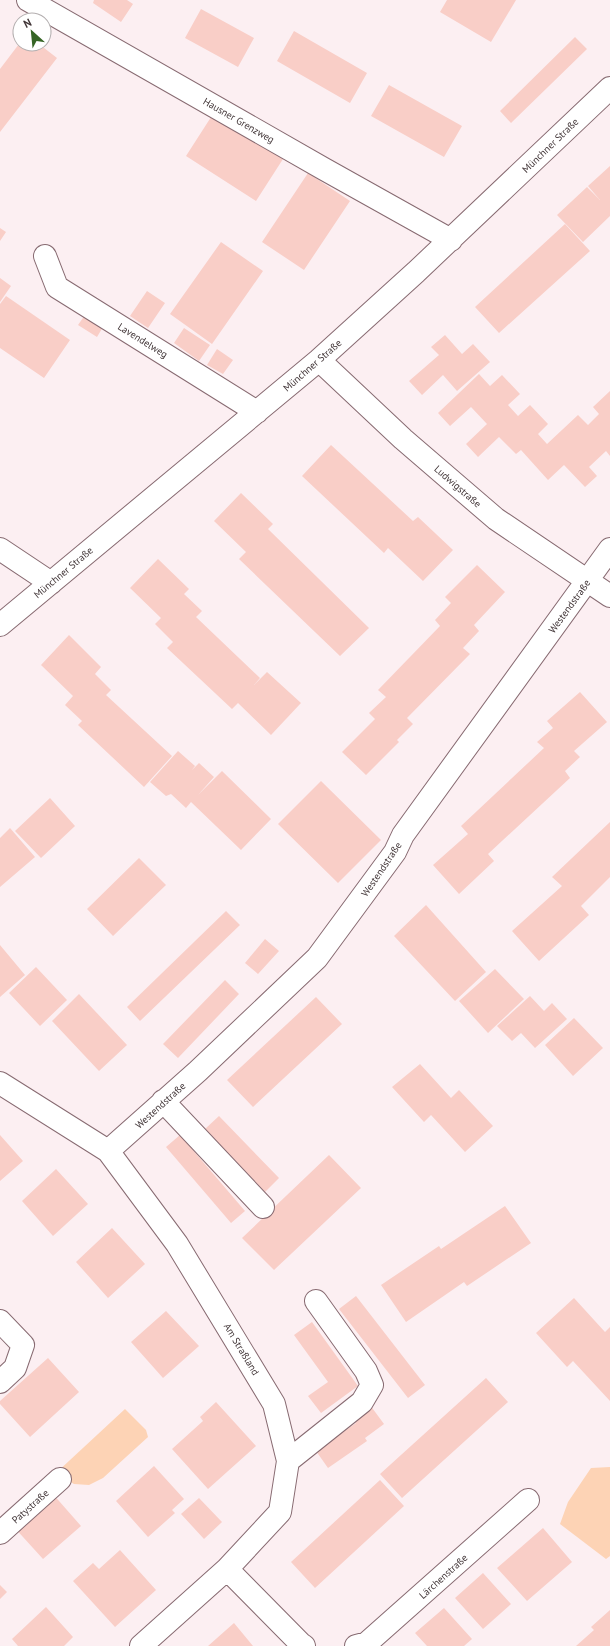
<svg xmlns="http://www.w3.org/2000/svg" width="610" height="1646" font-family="'PT Sans',sans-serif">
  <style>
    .green { fill: #fdd3b5 }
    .building { fill: #f9cec7 }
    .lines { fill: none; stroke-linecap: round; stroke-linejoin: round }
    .minor-casing { stroke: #876a71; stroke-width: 24 }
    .minor { stroke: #fff; stroke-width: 22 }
    .labels { text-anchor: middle; stroke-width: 4; stroke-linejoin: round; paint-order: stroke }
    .street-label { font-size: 10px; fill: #413537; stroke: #fff }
  </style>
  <rect width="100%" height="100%" fill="#fceff2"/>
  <!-- green -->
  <path class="green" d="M125 1409 146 1430 148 1437 103 1478 89 1485 74 1484 56 1473Z
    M610 1467V1556L606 1559 560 1524 568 1502 591 1468Z"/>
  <!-- building -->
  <path class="building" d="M94 0H127L133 4 121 22 93 3Z
    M447 0H516L491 42 440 12Z
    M201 9 254 38 238 67 185 38Z
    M294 31 367 73 350 103 277 61Z
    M575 37 587 49 511 123 500 111Z
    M19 44H39L57 58 0 132V69Z
    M389 85 462 126 444 157 371 116Z
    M213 114 283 159 256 201 186 156Z
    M610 166V216L583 242 557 215 587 187 600 200 588 186Z
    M308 173 350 201 304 270 262 242Z
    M565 224 590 251 499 333 475 307Z
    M0 228 6 232 0 241Z
    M221 242 263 271 212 344 170 314Z
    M0 278 11 286 0 302Z
    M147 291 165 303 148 328 130 316Z
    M6 296 70 340 44 378 0 348V304Z
    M85 315 103 327 97 337 78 325Z
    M184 328 210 345 199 361 174 343Z
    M445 335 462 354 473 344 490 362 457 391 443 375 422 395 409 381 439 355 431 347Z
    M217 349 233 360 223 374 207 365Z
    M479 374 490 386 502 375 520 394 508 405 518 416 530 405 548 424 538 434 547 444 578 415 588 425 599 414 593 407 610 391V456L606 451 589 467 597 476 585 487 564 465 548 480 521 450 516 454 499 437 478 457 466 444 487 424 471 407 450 426 438 413Z
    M331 445 413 521 418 517 453 550 423 581 388 548 384 553 302 476Z
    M241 493 273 524 268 529 369 628 340 656 239 559 246 552 214 521Z
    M158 559 189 589 184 594 202 611 196 617 260 678 254 685 267 672 301 703 271 735 238 703 232 709 167 648 173 642 155 624 161 618 130 588Z
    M477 565 505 592 474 625 479 631 463 648 470 654 407 718 413 724 397 740 399 742 366 775 342 752 375 719 369 713 386 697 378 690 440 626 435 620 451 603 445 597Z
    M69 635 101 667 95 674 111 690 106 695 172 756 144 787 78 725 82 721 65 705 73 696 41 665Z
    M580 692 607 722 574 751 580 757 565 771 570 778 488 854 494 861 459 894 433 865 468 834 461 826 544 748 537 742 553 728 547 721Z
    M178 751 195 766 192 770 199 763 214 777 198 795 222 771 271 819 241 850 191 802 186 808 171 794 166 796 150 782Z
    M321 781 381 840 338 883 278 824Z
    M50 798 75 826 41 858 15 831Z
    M610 822V877L581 906 589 915 539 961 512 931 562 886 552 877Z
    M10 828 35 857 0 887V838Z
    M139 858 166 885 113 936 87 909Z
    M426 905 486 972 455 1001 394 936Z
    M226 911 240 925 140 1021 127 1007Z
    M265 939 279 951 258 974 245 963Z
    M0 945 25 975 0 997Z
    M36 967 67 1000 40 1026 9 993Z
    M495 969 524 999 488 1033 459 1001Z
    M225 980 239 994 178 1058 163 1044Z
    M79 994 127 1045 99 1071 52 1021Z
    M530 996 544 1011 552 1003 567 1019 535 1048 521 1033 512 1041 497 1026Z
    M316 997 342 1024 253 1107 227 1080Z
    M574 1018 603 1048 573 1076 545 1045Z
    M420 1064 451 1098 459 1090 493 1126 465 1152 431 1115 424 1122 392 1087Z
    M219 1116 279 1178 265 1192 205 1129Z
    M0 1135 23 1161 0 1181Z
    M180 1135 245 1211 231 1223 166 1147Z
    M329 1155 361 1188 274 1270 242 1238Z
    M56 1169 88 1204 53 1236 22 1201Z
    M505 1206 531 1243 467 1286 464 1282 406 1322 381 1285 439 1246 441 1249Z
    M112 1228 145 1264 108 1298 76 1262Z
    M356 1296 425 1385 408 1398 339 1309Z
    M574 1298 605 1332 610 1327V1401L573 1361 567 1367 536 1333Z
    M166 1311 199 1346 163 1378 131 1342Z
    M312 1322 358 1386 321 1413 308 1396 328 1382 294 1335Z
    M48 1358 79 1392 30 1437 0 1404V1401Z
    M486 1378 508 1402 402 1498 380 1474Z
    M216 1402 256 1446 208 1489 172 1449 203 1421 200 1417Z
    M370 1405 384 1424 365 1438 367 1441 328 1468 316 1451 356 1423 352 1417Z
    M154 1466 184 1499 172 1510 175 1513 148 1537 116 1501Z
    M380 1480 404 1506 315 1588 291 1562Z
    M52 1493 81 1526 43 1559 13 1526Z
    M199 1498 222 1522 204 1539 181 1514Z
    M543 1528 572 1562 527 1601 497 1568Z
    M120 1550 156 1590 115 1627 73 1581 93 1563 99 1569Z
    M483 1573 511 1604 483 1629 455 1598Z
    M0 1585 7 1592 0 1599Z
    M46 1607 73 1637 64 1646H18L12 1639Z
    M444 1608 472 1639 464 1646H427L415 1633Z
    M610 1610V1646H576L594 1630 591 1627Z
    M234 1623 253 1646H208Z"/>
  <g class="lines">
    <defs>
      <path id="minor" d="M28 0 324 169 451 240
        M45 256 57 287 257 412
        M319 360 403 439 496 519 610 596
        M0 549 51 583
        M0 625 319 360 416 272 610 88
        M0 1083 108 1151 177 1244 274 1404 288 1461 280 1512 227 1569 141 1646
        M163 1101 263 1207
        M108 1151 198 1071 317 958 395 852 403 835 610 549
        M0 1321 23 1345 15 1368 0 1382
        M288 1461 362 1402 372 1385 366 1371 316 1301
        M0 1533 60 1479
        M227 1569 301 1644 304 1646
        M356 1646 367 1643 528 1500"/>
    </defs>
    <!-- minor casing -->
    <use href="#minor" class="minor-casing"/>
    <!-- minor -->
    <use href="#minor" class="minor"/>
  </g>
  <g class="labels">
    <!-- street labels -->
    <g class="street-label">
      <text transform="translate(239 120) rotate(30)" y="4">Hausner Grenzweg</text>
      <text transform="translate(550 145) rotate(-44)" y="4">Münchner Straße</text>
      <text transform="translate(143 340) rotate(32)" y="4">Lavendelweg</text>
      <text transform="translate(312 365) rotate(-41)" y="4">Münchner Straße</text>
      <text transform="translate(458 486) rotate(41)" y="4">Ludwigstraße</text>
      <text transform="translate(63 572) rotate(-40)" y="4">Münchner Straße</text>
      <text transform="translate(569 606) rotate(-54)" y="4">Westendstraße</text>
      <text transform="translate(381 869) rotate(-56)" y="4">Westendstraße</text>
      <text transform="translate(160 1105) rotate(-42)" y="4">Westendstraße</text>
      <text transform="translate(242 1349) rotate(59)" y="4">Am Straßland</text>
      <text transform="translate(30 1506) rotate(-42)" y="4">Patystraße</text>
      <text transform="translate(443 1576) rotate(-42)" y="4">Lärchenstraße</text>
    </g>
  </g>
  <!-- north arrow -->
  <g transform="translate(32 32) rotate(333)"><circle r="19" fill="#ffffff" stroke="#b3aeaf"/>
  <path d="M0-3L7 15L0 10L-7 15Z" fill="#366525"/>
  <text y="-6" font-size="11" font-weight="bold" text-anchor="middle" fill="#413537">N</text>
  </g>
</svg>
